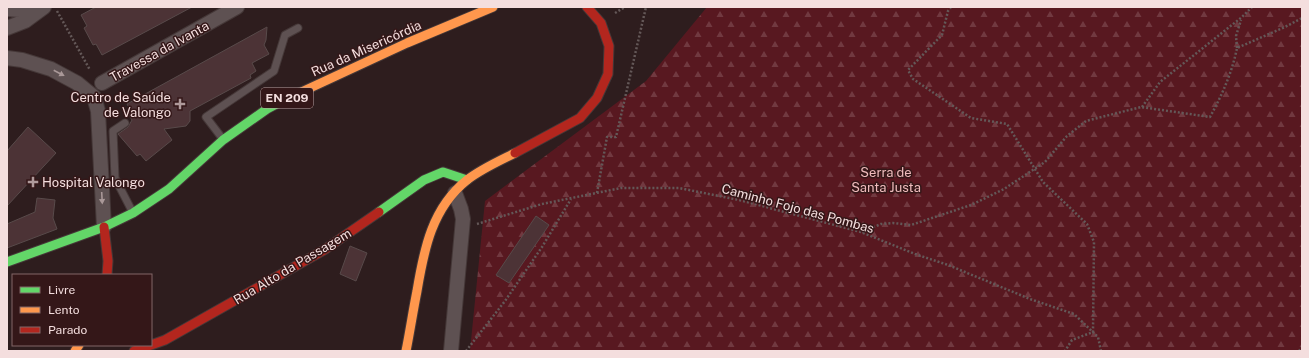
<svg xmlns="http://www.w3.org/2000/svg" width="1309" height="358" font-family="'Public Sans',sans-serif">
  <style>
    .forest { fill: url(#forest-firs) }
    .building { fill: #4c3336; stroke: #584a4a }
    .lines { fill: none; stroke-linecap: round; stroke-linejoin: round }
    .lane-casing { stroke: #453838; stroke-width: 9 }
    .street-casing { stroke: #453838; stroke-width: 16 }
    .fast-casing { stroke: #453838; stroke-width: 11 }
    .slow-casing { stroke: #453838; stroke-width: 11 }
    .jam-casing { stroke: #453838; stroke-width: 11 }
    .path { stroke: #645858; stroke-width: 2.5; stroke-dasharray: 2 2; stroke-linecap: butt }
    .lane { stroke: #5e5152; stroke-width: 7 }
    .street { stroke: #5e5152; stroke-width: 14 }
    .fast { stroke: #63d668; stroke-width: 9 }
    .slow { stroke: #ff974d; stroke-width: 9 }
    .jam { stroke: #b3261e; stroke-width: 9 }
    .oneway { fill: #a99898 }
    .poi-dot { fill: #af9a9b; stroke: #341718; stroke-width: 1.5 }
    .labels { text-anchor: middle; stroke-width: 3; stroke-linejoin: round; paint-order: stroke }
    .shield { fill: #341718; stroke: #baa2a3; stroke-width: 1 }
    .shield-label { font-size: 12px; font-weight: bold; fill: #f4dede }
    .street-label { font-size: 13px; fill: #f4dede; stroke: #341718 }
    .poi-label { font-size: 13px; fill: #f4dede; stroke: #341718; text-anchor: end }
    .park-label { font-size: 13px; fill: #efbbbc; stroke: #341718 }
  </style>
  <defs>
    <pattern id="forest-firs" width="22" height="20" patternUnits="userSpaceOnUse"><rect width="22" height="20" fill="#581820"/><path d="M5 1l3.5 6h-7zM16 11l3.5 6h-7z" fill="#713940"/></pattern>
  </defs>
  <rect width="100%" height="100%" fill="#2e1d1e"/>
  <!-- forest -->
  <path class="forest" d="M707 7H1302V351H470L485 201 646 81Z"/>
  <!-- building -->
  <path class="building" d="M96 7H192L102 55 96 44 93 45 84 28 87 26 81 15Z
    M267 27 266 40 264 45 269 54 252 63 256 71 250 75 251 78 190 111V121L186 126 164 129 172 140 146 161 140 154 137 156 118 134 128 127 132 120 129 115 132 113 127 104Z
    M28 127 56 153 7 206V151Z
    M37 198 55 200 53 218 57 229 7 248V224L35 212Z
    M536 216 549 225 509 283 496 275Z
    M350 246 367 253 356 281 340 274Z"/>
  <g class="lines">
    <defs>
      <path id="lane" d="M125 123 113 131 115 178 132 211
        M222 138 206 117 274 71 285 35 298 28"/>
      <path id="street" d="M7 9 20 10 41 8
        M7 28 25 21 44 7
        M7 58 22 60 51 69 77 83 94 97 98 111 104 227
        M102 83 237 7
        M451 351 463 219 461 209 455 193"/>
      <path id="fast" d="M379 212 424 180 443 172 467 180
        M7 262 104 227 133 213 169 189 223 140 267 109 282 101"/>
      <path id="slow" d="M282 101 407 43 493 7
        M75 351 79 345
        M406 351C410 331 413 311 417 291 424 249 432 208 467 180 481 169 499 161 515 153"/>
      <path id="jam" d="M515 153 580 118 597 98 608 74 609 46 601 23 587 7
        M104 227 108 261 107 275
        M134 351 165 340 324 250 379 212"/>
    </defs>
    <!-- lane casing -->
    <use href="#lane" class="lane-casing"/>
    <!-- street casing -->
    <use href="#street" class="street-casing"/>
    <!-- fast casing -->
    <use href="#fast" class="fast-casing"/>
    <!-- slow casing -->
    <use href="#slow" class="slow-casing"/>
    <!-- jam casing -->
    <use href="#jam" class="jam-casing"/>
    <!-- path -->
    <path class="path" d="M951 7 948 11 942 35 908 70 913 79 971 118 1007 124 1043 182 1087 224 1094 242 1093 332 1072 340 1065 351
      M57 11 90 70
      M615 13 625 7
      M1237 48 1236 36 1241 20
      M1142 107 1160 82 1242 17 1252 7
      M597 193 607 137H616L646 7
      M477 224 542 204 621 188H679L739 200 861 232 915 254 948 265 1030 299 1074 314 1098 337 1101 351
      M862 232 881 224 893 223 911 225 971 205 1004 189 1045 162 1067 136 1086 121 1141 107 1210 117C1222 95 1232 73 1237 48L1285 27 1302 18
      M466 351 505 301 542 247 571 199
      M1299 351 1302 347"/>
    <!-- lane -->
    <use href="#lane" class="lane"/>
    <!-- street -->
    <use href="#street" class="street"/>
    <!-- fast -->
    <use href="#fast" class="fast"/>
    <!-- slow -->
    <use href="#slow" class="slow"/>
    <!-- jam -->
    <use href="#jam" class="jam"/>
  </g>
  <!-- one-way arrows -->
  <defs><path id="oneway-solid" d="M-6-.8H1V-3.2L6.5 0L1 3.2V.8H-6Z"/></defs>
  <g class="oneway">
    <use href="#oneway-solid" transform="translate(59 73) rotate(28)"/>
    <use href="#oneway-solid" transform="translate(102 198) rotate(87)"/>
  </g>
  <!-- markers -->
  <g class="poi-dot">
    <path d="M178 98h4v4h4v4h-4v4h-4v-4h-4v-4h4z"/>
    <path d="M31 176h4v4h4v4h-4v4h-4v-4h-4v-4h4z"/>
  </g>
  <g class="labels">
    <!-- shield labels -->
    <rect class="shield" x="261" y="88" width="52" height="20" rx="3"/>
    <g class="shield-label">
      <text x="287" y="102">EN 209</text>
    </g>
    <!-- street labels -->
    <g class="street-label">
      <text transform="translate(366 48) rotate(-24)" y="5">Rua da Misericórdia</text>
      <text transform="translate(159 51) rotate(-29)" y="5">Travessa da Ivanta</text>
      <text transform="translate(798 208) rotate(15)" y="5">Caminho Fojo das Pombas</text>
      <text transform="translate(292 266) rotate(-31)" y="5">Rua Alto da Passagem</text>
    </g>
    <!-- poi labels -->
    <g class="poi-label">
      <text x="171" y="102">Centro de Saúde<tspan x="171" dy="15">de Valongo</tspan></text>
      <text x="42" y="187" text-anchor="start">Hospital Valongo</text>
    </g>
    <!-- park labels -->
    <g class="park-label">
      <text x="886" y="177">Serra de<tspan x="886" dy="15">Santa Justa</tspan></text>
    </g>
  </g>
  <!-- border -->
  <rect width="1309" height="358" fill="none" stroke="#f4dede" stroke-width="16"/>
  <!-- legend -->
  <rect x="12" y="274" width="140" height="72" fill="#341718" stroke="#816767"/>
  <rect x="20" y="287" width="20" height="6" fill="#63d668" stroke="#816767"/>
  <text x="48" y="294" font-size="12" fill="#f4dede">Livre</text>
  <rect x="20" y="307" width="20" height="6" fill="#ff974d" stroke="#816767"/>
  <text x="48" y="314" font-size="12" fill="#f4dede">Lento</text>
  <rect x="20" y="327" width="20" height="6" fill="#b3261e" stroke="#816767"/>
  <text x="48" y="334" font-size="12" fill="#f4dede">Parado</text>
</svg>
